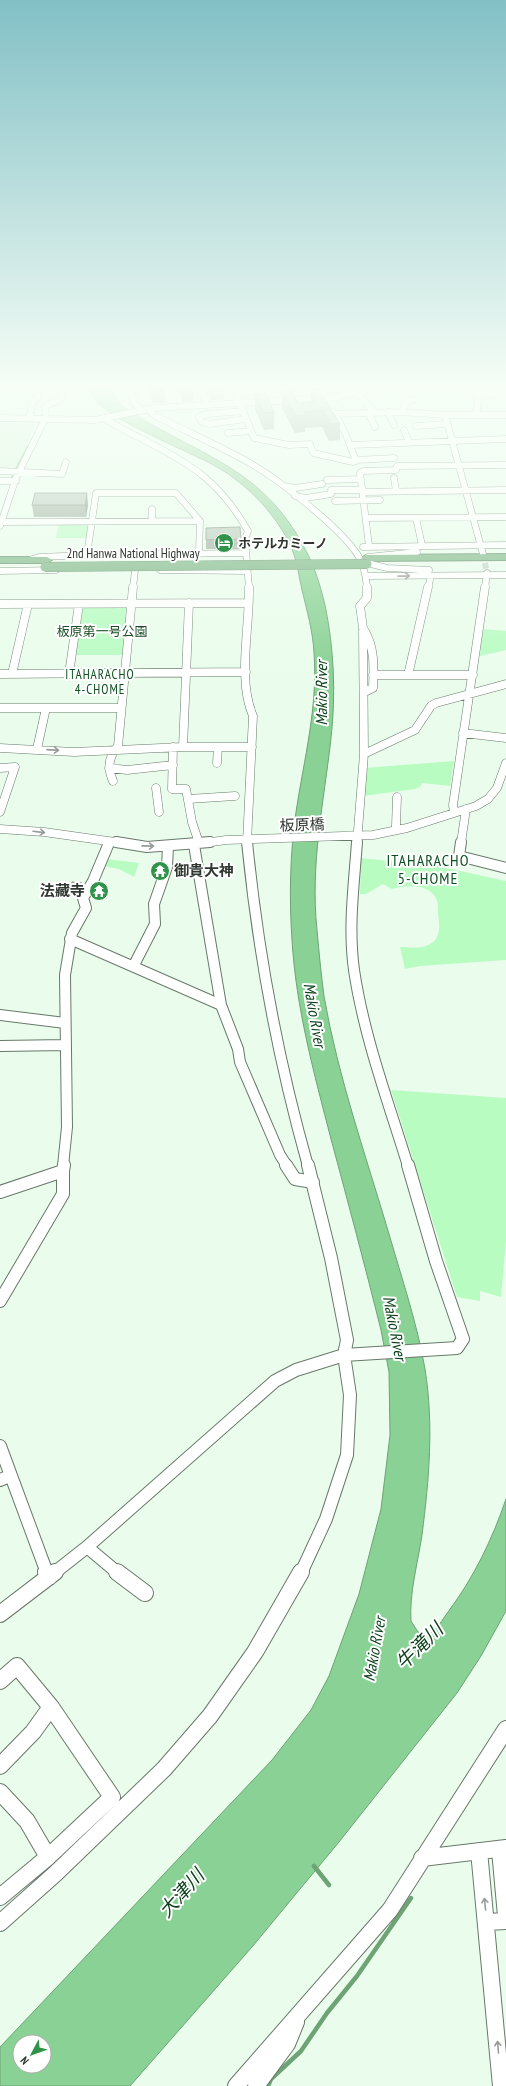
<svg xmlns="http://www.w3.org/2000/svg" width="506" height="2086" font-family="'PT Sans Narrow','Noto Sans JP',sans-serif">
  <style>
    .built { fill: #d9f3dc }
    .green { fill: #b8fcc2 }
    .water { fill: #89d194; stroke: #6ea376; fill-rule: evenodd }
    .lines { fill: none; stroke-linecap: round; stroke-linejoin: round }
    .stream { stroke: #6ea376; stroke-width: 4.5 }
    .canal { stroke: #89d194; stroke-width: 6 }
    .minor-tunnel { stroke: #c5d5c6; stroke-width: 6; stroke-dasharray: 6 3; stroke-linecap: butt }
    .minor-far4-casing { stroke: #68796a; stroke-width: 7 }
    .minor-far3-casing { stroke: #68796a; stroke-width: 9 }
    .minor-far2-casing { stroke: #68796a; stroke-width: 12 }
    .minor-far1-casing { stroke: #68796a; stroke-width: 14 }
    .minor-casing { stroke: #68796a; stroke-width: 18 }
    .highway-casing { stroke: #608967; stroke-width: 2 }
    .minor-far4 { stroke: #fff; stroke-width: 6 }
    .minor-far3 { stroke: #fff; stroke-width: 8 }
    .minor-far2 { stroke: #fff; stroke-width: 10 }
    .minor-far1 { stroke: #fff; stroke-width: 12 }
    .minor { stroke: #fff; stroke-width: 16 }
    .highway { fill: #7bb584; fill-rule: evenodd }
    .highway-bridge-casing { stroke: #608967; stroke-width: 10; stroke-linecap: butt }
    .highway-bridge { stroke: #7bb584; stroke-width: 9 }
    .wall { fill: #9cab9d }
    .shaded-wall { fill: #7f8b80 }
    .building { fill: #b5c7b7; stroke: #7f8b80 }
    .oneway { stroke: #979b98 }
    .labels { text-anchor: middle; stroke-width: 4; stroke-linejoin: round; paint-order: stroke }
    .far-poi-label { font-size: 13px; font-weight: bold; fill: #2f3730; stroke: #fff; text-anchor: start }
    .far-street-label { font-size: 13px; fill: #2f3730; stroke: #fff }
    .far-park-label { font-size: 13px; fill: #1a4c25; stroke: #fff }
    .far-neighbourhood-label { font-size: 13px; letter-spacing: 1px; fill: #0d5021; stroke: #fff }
    .street-label { font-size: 15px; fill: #2f3730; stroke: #fff }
    .poi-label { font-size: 15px; font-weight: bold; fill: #2f3730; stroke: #fff; text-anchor: start }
    .water-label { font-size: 16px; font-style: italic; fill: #0d421c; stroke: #fff }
    .neighbourhood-label { font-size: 16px; letter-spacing: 1px; fill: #0d5021; stroke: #fff }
    .near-water-label { font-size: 19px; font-style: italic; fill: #0d421c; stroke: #fff }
  </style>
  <rect width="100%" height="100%" fill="#eafdec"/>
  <!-- built -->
  <path class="built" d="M0 419 38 421 14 471 0 470Z"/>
  <!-- green -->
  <path class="green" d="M59 523 88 524 87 538H56Z
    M128 606 124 655H75L82 607Z
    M482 629 506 631V650L480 656Z
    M454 761 450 786 422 783 420 787 415 789 363 796 365 768Z
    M361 858 437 866 506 881V960L420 966 405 969 400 947C409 947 420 949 428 945 441 939 440 927 438 915 438 911 438 905 437 900 430 883 406 885 392 889L383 884 366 894H360Z
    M106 859 139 863 134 877 119 869 103 866Z
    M391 1090 506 1098V1241L501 1297 480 1291V1301L457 1297Z"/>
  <!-- water -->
  <path class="water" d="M89 386H109L116 399 125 408C195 455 262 465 305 549 315 567 320 585 325 605 334 648 336 694 331 738 324 802 310 864 317 930 319 952 321 974 324 996 338 1077 366 1156 389 1234 402 1279 417 1323 425 1369 434 1425 429 1480 422 1535 418 1562 409 1594 411 1621L418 1632 428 1635C437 1630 442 1620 448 1612 474 1577 492 1540 506 1499V1611L481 1656 457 1693 339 1842 252 1947 130 2086H0V2047L272 1760 311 1710 329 1676 359 1594 381 1509 390 1435 389 1372 381 1330C365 1266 348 1202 331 1139 314 1073 296 1008 292 940 289 897 290 854 296 812 304 759 318 707 314 653 313 632 307 611 302 590 299 577 297 561 292 549 277 515 248 485 217 467 189 451 107 420 92 396 91 393 90 389 89 386ZM20 2042H44V2066H20Z"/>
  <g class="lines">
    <!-- stream -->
    <path class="stream" d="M314 1866 329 1885
      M268 2086 271 2079 301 2051 327 2013 357 1976 411 1898"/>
    <!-- canal -->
    <path class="canal" d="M14 477 29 448"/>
    <!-- minor-tunnel -->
    <path class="minor-tunnel" d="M483 554 487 573"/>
    <defs>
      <path id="minor-far4" d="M129 386 134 403 142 410
        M198 386 204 395 206 405
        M233 386 240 403
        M236 392 318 386
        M356 392 374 412
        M474 393 493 394
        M312 399 324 404C326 410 331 410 335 415 345 428 350 446 356 461L353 462 313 453 310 444 289 445 254 438 240 403Z
        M318 401 382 387
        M147 409 154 415C187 432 223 447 255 466 283 483 336 525 355 551 363 561 366 576 367 588
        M244 411 206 414 199 417 202 422 209 424 246 419
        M368 412 375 427
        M388 412 394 425
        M402 412 407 400H413
        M334 414 402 412 445 415H506
        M445 415 483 554
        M476 415 479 394
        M0 418 95 420 154 408 240 403
        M104 418C116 427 131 433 144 440 193 465 220 482 248 531L245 539 249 588
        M29 419 33 400 37 398 38 393
        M416 426 447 424
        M404 430 409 442
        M228 433 251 431
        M351 445 506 439
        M356 460 394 458
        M0 471 62 474 66 462
        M394 478 396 491
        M327 480 361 479
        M0 481H16
        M284 486 295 488 322 484
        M331 490H363
        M363 492 506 490
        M295 496 306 498 331 494
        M335 501 380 500
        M152 509V521
        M366 518 506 517
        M416 518 422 545
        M0 522 200 521
        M0 526 16 478 46 417 45 406 61 399 63 389 68 386
        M369 546 360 473 364 471 396 470 397 466 506 465
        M363 547 506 545
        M87 555 96 493H176L200 521 199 553
        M368 557 417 552
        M29 560 39 557 87 555 245 553
        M371 564 387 568 429 570
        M160 570 246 571
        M0 571 56 570
        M366 576 506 575
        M133 588 135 570
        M428 588 431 576
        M485 588 487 573"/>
      <path id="minor-far3" d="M0 604 248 603
        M363 628C375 646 374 667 373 688L365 692
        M0 674 246 672
        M12 674 28 604
        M69 674 79 604
        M373 675H473
        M410 675 409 671 428 587
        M0 708H121
        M463 733 506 738
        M173 747 172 789H186L192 822 199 843
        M183 747 189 603
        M0 748 74 752 183 747H252
        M37 749 46 708
        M364 754 415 730 431 706 436 703 506 684
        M217 763 218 747
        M0 768 15 767 0 812
        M109 768 127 770 173 765
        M113 781C107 768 109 756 118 746L133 587
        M156 788 159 812
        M397 797 396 826 398 830
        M188 799 235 796
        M454 813 453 805 485 587
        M0 829 44 832 122 843
        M204 843 226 840 373 835 407 828 476 806 488 799 497 788 506 763
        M247 843 253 716C237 679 250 627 249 587
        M357 843 364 754 363 628 360 606 367 598V587
        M461 843 466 809"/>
      <path id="minor-far2" d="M116 842 147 847 210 842
        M247 842C258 952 278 1060 308 1166
        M357 842C354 885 348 927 354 970 364 1037 388 1101 408 1166
        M461 842 459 856 506 868
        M194 845 221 1005 238 1049 240 1062 280 1155 287 1166
        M70 939 221 1005
        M134 965 155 924 154 904 167 867 168 846
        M0 1015 65 1023
        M0 1046 66 1045
        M63 1166 67 1127 65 975 72 933 86 908 83 898 93 881 109 843"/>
      <path id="minor-far1" d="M286 1165 295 1179 313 1182
        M0 1192 63 1171 64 1165
        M0 1301 63 1194V1171
        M0 1446 47 1573
        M0 1480 10 1476
        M87 1547 118 1573
        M54 1573 87 1547 275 1381 296 1370 344 1355 457 1348 463 1339 436 1261 408 1165
        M301 1573 326 1519 347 1455 350 1395 344 1355 347 1340 331 1258 308 1165"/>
      <path id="minor" d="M46 1572 49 1577
        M117 1572 145 1593
        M0 1614 55 1572
        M0 1681 17 1666 51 1707 112 1797 48 1857 0 1897
        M0 1766 33 1732 51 1707
        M0 1792 27 1821 48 1857
        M500 1850 506 1916
        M479 1851 501 2086
        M422 1858 506 1848
        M487 1922 506 1921
        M0 1923 55 1874 164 1769 210 1716 255 1652 301 1572
        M236 2086 390 1910 506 1729
        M256 2086 287 2044 296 2022"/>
      <path id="highway" d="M506 554V560L366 561 361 558 366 555Z
        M0 557H47L52 560 47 563H0Z"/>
    </defs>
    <!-- minor-far4 casing -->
    <use href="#minor-far4" class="minor-far4-casing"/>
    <!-- minor-far3 casing -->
    <use href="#minor-far3" class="minor-far3-casing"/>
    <!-- minor-far2 casing -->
    <use href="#minor-far2" class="minor-far2-casing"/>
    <!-- minor-far1 casing -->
    <use href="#minor-far1" class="minor-far1-casing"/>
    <!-- minor casing -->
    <use href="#minor" class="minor-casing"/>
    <!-- highway casing -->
    <use href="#highway" class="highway-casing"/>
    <!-- minor-far4 -->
    <use href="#minor-far4" class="minor-far4"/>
    <!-- minor-far3 -->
    <use href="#minor-far3" class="minor-far3"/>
    <!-- minor-far2 -->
    <use href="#minor-far2" class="minor-far2"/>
    <!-- minor-far1 -->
    <use href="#minor-far1" class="minor-far1"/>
    <!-- minor -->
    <use href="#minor" class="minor"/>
    <!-- highway -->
    <use href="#highway" class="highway"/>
    <defs>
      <path id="highway-bridge" d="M45 567 367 564"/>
    </defs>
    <!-- highway-bridge casing -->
    <use href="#highway-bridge" class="highway-bridge-casing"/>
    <!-- highway-bridge -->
    <use href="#highway-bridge" class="highway-bridge"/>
  </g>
  <!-- wall -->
  <path class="wall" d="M148 386H164L165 403H154L152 401Z
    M176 386H193V401L183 402Z
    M206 386H223L224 399 212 400Z
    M282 392 298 403 311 402V394L340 424V440L329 441 322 427 305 428V432L295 433 282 408Z
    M255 394 274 412V429L264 430 255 410Z
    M32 505H88L86 517H34Z
    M206 528 241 539V549H206Z
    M82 883V887L78 895 70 894 69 891Z"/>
  <!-- shaded-wall -->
  <path class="shaded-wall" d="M87 493 88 505 86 517 85 505Z
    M82 883V887L78 895 77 891Z"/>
  <!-- building -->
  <path class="building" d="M152 386H164L153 387Z
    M292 391 298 403 315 402 311 394 321 393 340 424H330L323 410 304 412 306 416H296L282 392Z
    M265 393 274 412 264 413 255 394Z
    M35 493H87L85 505H32Z
    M240 527 241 539 206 540V528Z
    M72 882 82 883 77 891H69Z"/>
  <!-- one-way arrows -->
  <defs><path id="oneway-shaft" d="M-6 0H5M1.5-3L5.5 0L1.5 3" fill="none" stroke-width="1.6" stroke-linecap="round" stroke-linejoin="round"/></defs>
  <g class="oneway">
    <use href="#oneway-shaft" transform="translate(404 576) rotate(-1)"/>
    <use href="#oneway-shaft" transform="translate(53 750) rotate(4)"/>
    <use href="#oneway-shaft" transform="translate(39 832) rotate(7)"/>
    <use href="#oneway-shaft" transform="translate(148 846) rotate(1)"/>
    <use href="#oneway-shaft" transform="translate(485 1904) rotate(-96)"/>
    <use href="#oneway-shaft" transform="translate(498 2047) rotate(-95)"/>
  </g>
  <!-- sky -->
  <linearGradient id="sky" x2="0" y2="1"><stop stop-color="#82c0c6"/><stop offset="0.57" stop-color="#f6fef6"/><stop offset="1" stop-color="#f6fef6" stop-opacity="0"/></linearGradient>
  <rect width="506" height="678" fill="url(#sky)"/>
  <!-- icons -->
  <defs>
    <symbol id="hotel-disc" viewBox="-11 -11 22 22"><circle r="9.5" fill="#2f9349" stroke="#fff"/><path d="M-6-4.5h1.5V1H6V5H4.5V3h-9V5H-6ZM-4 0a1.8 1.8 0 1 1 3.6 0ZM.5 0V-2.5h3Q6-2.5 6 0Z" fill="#fff"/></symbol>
    <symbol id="temple-disc" viewBox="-11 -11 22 22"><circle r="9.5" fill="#2f9349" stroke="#fff"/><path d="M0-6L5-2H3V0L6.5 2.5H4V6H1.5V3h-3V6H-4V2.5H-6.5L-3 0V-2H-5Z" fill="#fff"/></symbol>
  </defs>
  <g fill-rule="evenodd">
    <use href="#hotel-disc" x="213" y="532" width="22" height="22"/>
    <use href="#temple-disc" x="149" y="860" width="22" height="22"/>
    <use href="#temple-disc" x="88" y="880" width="22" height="22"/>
  </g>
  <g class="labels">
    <!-- far-poi labels -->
    <g class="far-poi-label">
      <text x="238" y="548">ホテルカミーノ</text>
    </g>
    <!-- far-street labels -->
    <g class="far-street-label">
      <text x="133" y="558">2nd Hanwa National Highway</text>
    </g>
    <!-- far-park labels -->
    <g class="far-park-label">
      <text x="102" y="636">板原第一号公園</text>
    </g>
    <!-- far-neighbourhood labels -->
    <g class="far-neighbourhood-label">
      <text x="100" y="679">ITAHARACHO<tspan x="100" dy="15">4-CHOME</tspan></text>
    </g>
    <!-- street labels -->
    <g class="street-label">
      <text transform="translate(302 825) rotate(-2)" y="5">板原橋</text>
    </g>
    <!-- poi labels -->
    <g class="poi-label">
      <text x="174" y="876">御貴大神</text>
      <text x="85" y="896" text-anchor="end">法藏寺</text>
    </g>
    <!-- water labels -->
    <g class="water-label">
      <text transform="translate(321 693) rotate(-90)" y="6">Makio River</text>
      <text transform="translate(315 1015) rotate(80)" y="6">Makio River</text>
      <text transform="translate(395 1328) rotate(79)" y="6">Makio River</text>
      <text transform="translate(374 1649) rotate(-80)" y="6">Makio River</text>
    </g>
    <!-- neighbourhood labels -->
    <g class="neighbourhood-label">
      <text x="428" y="866">ITAHARACHO<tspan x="428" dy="18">5-CHOME</tspan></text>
    </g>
    <!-- near-water labels -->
    <g class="near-water-label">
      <text transform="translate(419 1646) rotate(-45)" y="7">牛滝川</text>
      <text transform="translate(181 1893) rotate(-48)" y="7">大津川</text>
    </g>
  </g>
  <!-- north arrow -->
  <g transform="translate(32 2054) rotate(229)"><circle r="19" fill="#ffffff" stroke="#acafac"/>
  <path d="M0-3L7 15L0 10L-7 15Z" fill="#2f9349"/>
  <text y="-6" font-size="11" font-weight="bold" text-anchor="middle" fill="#2f3730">N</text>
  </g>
</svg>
